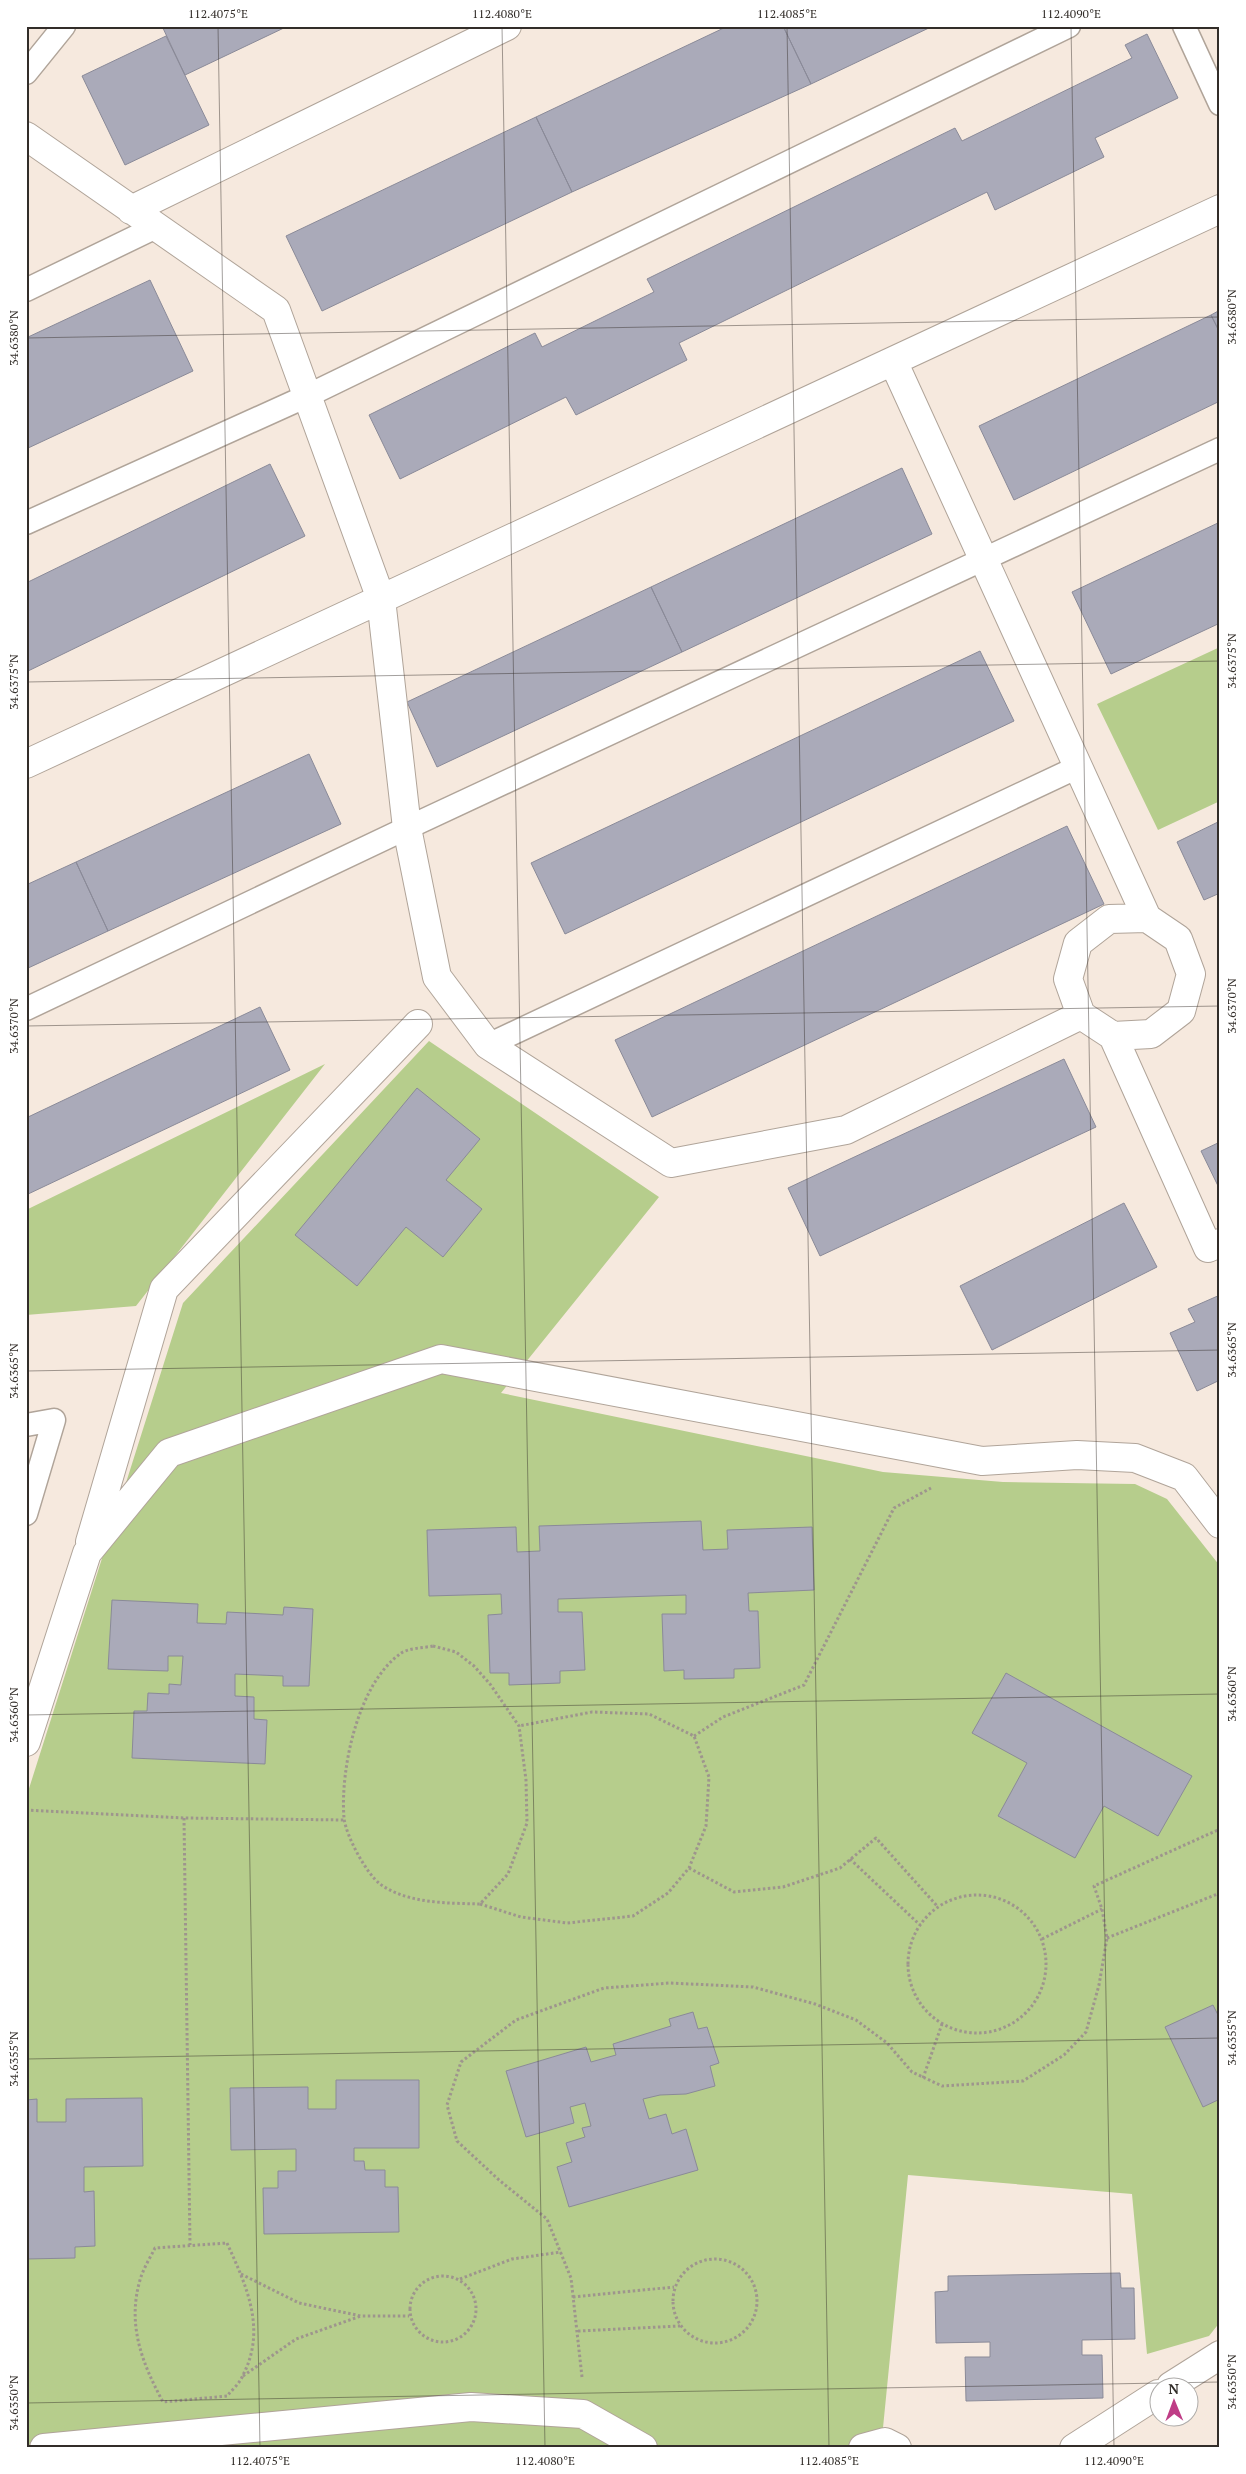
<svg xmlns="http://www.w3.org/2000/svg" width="1246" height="2474" font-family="'PT Serif',serif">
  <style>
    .green { fill: #b6cd8c }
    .building { fill: #aaaab9; stroke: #8a8a98 }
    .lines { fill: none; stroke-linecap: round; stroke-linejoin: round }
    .service-casing { stroke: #b0a499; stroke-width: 25 }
    .minor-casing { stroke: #b0a499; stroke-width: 30 }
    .path { stroke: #9e958d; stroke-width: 3; stroke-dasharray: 2.5 2.5; stroke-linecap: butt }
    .service { stroke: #fff; stroke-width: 22 }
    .minor { stroke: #fff; stroke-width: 28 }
    .ticks { fill: none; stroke: #322d29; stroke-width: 1; stroke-opacity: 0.45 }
    .neatline { fill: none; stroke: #322d29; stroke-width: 2 }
    .ticks-label { font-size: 12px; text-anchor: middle; fill: #322d29 }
  </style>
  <rect width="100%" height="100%" fill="#f6e9de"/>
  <!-- green -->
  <path class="green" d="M1220 647V801L1158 830 1097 704Z
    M429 1041 659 1197 501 1393 883 1472 1003 1482 1135 1484 1167 1499 1220 1566V2322L1209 2336 1147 2354 1132 2194 908 2175 881 2448H26V1798L183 1303Z
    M325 1064 136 1306 26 1315V1210Z"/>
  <!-- building -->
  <path class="building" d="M162 26H288L185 75Z
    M728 26H783L811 84 572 192 536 117Z
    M783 26H933L811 84Z
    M1147 34 1178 98 1095 138 1104 157 995 210 987 192 679 343 687 360 576 415 566 397 400 479 369 415 535 333 542 347 654 292 647 279 955 128 962 141 1132 58 1125 45Z
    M166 36 209 125 125 165 82 76Z
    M536 117 572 192 322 311 286 236Z
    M150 280 193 371 26 449V338Z
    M1220 310V333L1211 315Z
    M1211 315 1220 333V401L1014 500 979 426Z
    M270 464 305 536 26 672V583Z
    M902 468 932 534 682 652 651 587Z
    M1220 522V623L1111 674 1072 592Z
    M651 587 682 652 437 767 407 702Z
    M980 651 1014 721 565 934 531 863Z
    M309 754 341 824 108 931 76 862Z
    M1220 821V893L1204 900 1177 842Z
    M1067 826 1104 904 652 1117 615 1040Z
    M76 862 108 931 26 969V885Z
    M260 1007 290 1070 26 1195V1118Z
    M1064 1059 1096 1127 820 1256 788 1188Z
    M417 1088 480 1139 446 1180 482 1209 443 1257 406 1227 357 1286 295 1235Z
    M1220 1142V1190L1201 1151Z
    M1124 1203 1157 1267 992 1350 960 1286Z
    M1220 1295V1380L1197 1391 1170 1333 1195 1322 1188 1309Z
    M701 1521 703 1550 728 1549 727 1530 812 1527 814 1590 748 1593 749 1611H758L760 1668 734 1669V1678L684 1679V1670L664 1671 662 1614H686V1595L558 1599V1612H582L585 1670 560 1671V1683L509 1685V1673H490L488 1615 502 1614 501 1594 429 1596 427 1530 516 1527 517 1552 540 1551 539 1526Z
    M112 1600 198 1604 197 1623 226 1624 227 1612 283 1615 284 1607 313 1609 309 1686H283V1676L235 1674V1696L254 1697V1719L267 1720 265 1764 132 1758 134 1711H147L148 1693 169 1694V1684L181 1685 183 1656H168V1671L108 1669Z
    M1006 1673 1192 1776 1158 1836 1104 1806 1075 1858 998 1816 1027 1763 972 1733Z
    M1213 2005 1220 2019V2099L1203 2107 1165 2027Z
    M693 2012 698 2029 707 2027 719 2063 710 2066 715 2086 686 2094 660 2095 643 2099 649 2119 666 2114 672 2134 686 2129 698 2170 569 2207 557 2167 572 2162 566 2143 585 2137 582 2128 591 2126 585 2103 570 2107 574 2123 526 2137 506 2071 586 2047 591 2062 616 2055 613 2044 671 2026 669 2019Z
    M336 2080H419V2148H354V2161H364L365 2170H385V2187H398L399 2232 264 2234 263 2188H278V2171H296V2149L231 2150 230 2088 308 2087V2109H336Z
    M142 2098 143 2166 84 2167V2192L94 2191 95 2246 75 2247V2258L26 2259V2100L37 2099V2122H66V2099Z
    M1120 2273 1121 2288H1134L1135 2339 1082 2340V2355H1102L1103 2398 966 2401 965 2357H990V2342L936 2343 935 2292 948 2291V2276Z"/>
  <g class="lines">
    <defs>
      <path id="service" d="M1184 26 1220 104
        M26 73 64 26
        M26 290 156 227
        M26 523 307 396 1069 26
        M26 1009 407 828 1220 449
        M488 1045 1078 767
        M26 1425 54 1420 26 1514"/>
      <path id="minor" d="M26 136 276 310 381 599 407 828 437 977 488 1045 671 1163 846 1130 1081 1015
        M131 210 507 26
        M893 361 1147 918
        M26 764 1220 209
        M1113 1036 1151 1034 1181 1011 1191 974 1178 939 1147 918 1109 919 1078 943 1068 979 1081 1015 1113 1036 1208 1248 1220 1243
        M90 1542 164 1289 418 1024
        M26 1742 87 1553 169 1453 441 1359 982 1461 1077 1455 1135 1458 1184 1477 1220 1524
        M1171 2386 1220 2355
        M44 2448 471 2407 583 2414 643 2448
        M863 2448 885 2442 897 2448
        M1074 2448 1158 2394"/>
    </defs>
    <!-- service casing -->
    <use href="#service" class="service-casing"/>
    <!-- minor casing -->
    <use href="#minor" class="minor-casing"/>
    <!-- path -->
    <path class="path" d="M433 1646 456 1652 474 1666 490 1684 519 1726 526 1780 527 1823 508 1874 480 1904C448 1903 408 1904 380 1884 366 1873 346 1836 344 1818 340 1769 358 1684 400 1654 407 1648 423 1648 433 1646Z
      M694 1736 723 1717 804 1685 894 1508 931 1488
      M26 1810 184 1818 344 1820
      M184 1818 190 2245
      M850 1859 920 1925
      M689 1868 734 1892 783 1887 840 1868 876 1838 938 1907
      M908 1964a69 69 0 1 1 138 0a69 69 0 1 1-138 0Z
      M480 1904 521 1917 567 1923 633 1916 668 1893 689 1868 706 1826 709 1777 694 1736 649 1714 592 1712 519 1726
      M1107 1938 1220 1893
      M1042 1939 1102 1909
      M923 2078 942 2024
      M227 2243C246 2285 267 2329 243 2375 240 2383 232 2390 227 2396L163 2402C142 2363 127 2325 140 2280 143 2269 150 2258 155 2248Z
      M673 2301a42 42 0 1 1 84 0a42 42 0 1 1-84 0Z
      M241 2274 299 2303 361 2316H409
      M410 2309a33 33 0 1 1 66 0a33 33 0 1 1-66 0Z
      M460 2279 512 2259 561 2252
      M573 2297 674 2287
      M578 2331 680 2326
      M243 2376 296 2339 361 2316
      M582 2377 571 2278 547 2219 499 2180 457 2141 447 2105 461 2062 516 2020 604 1988 670 1983 753 1987 815 2004 856 2020 887 2043 912 2072 942 2086 1023 2081 1064 2055 1086 2032 1099 1985 1107 1938 1102 1909 1094 1886 1220 1829"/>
    <!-- service -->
    <use href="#service" class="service"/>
    <!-- minor -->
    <use href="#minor" class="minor"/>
  </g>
  <!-- ticks -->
  <path class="ticks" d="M218 26 260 2448M502 26 545 2448M787 26 829 2448M1071 26 1114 2448M26 338 1220 317M26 682 1220 661M26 1026 1220 1006M26 1371 1220 1350M26 1715 1220 1694M26 2059 1220 2038M26 2403 1220 2382"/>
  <!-- border -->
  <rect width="1246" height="2474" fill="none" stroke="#ffffff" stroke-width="55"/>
  <!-- north arrow -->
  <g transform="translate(1174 2402) rotate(359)"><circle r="24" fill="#ffffff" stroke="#adaba9"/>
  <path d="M0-4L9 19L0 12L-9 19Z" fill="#bf3d86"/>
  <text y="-8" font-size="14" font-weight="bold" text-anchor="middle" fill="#322d29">N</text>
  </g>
  <rect x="28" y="28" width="1190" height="2418" class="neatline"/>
  <g class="ticks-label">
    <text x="218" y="18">112.4075°E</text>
    <text x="502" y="18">112.4080°E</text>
    <text x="787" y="18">112.4085°E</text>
    <text x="1071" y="18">112.4090°E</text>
    <text transform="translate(1232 317) rotate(-90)" y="4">34.6380°N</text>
    <text transform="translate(14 338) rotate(-90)" y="4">34.6380°N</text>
    <text transform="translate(1232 661) rotate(-90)" y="4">34.6375°N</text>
    <text transform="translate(14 682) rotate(-90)" y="4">34.6375°N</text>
    <text transform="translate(1232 1006) rotate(-90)" y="4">34.6370°N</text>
    <text transform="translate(14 1026) rotate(-90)" y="4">34.6370°N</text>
    <text transform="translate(1232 1350) rotate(-90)" y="4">34.6365°N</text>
    <text transform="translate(14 1371) rotate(-90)" y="4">34.6365°N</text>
    <text transform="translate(1232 1694) rotate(-90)" y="4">34.6360°N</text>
    <text transform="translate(14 1715) rotate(-90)" y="4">34.6360°N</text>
    <text transform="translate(1232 2038) rotate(-90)" y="4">34.6355°N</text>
    <text transform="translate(14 2059) rotate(-90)" y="4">34.6355°N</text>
    <text transform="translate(1232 2382) rotate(-90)" y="4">34.6350°N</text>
    <text transform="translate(14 2403) rotate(-90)" y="4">34.6350°N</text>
    <text x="260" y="2465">112.4075°E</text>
    <text x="545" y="2465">112.4080°E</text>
    <text x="829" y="2465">112.4085°E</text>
    <text x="1114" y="2465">112.4090°E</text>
  </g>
</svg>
